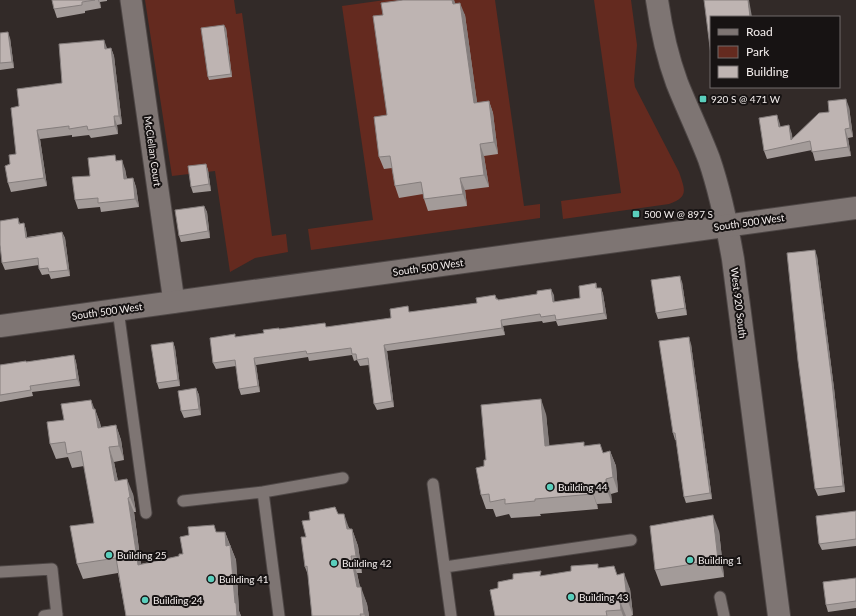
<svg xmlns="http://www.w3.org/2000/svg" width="856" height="616" font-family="Lato,sans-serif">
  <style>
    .green { fill: #642a1f }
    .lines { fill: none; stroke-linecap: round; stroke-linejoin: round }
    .service-casing { stroke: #4e4746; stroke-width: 13 }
    .minor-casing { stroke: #4e4746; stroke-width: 23 }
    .tertiary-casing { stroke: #4e4746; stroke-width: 24 }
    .secondary-casing { stroke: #4e4746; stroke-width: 24 }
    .service { stroke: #7e7573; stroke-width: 11 }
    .minor { stroke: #7e7573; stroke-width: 21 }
    .tertiary { stroke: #7e7573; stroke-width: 22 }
    .secondary { stroke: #7e7573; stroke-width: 22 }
    .wall { fill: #a39b99 }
    .shaded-wall { fill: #857e7d }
    .building { fill: #beb4b2; stroke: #857e7d }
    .poi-dot { fill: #5acebc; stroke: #171313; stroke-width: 1.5 }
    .labels { text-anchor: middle; stroke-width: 4; stroke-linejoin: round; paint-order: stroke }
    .poi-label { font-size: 10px; fill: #f5efee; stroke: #171313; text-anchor: start }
    .street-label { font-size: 10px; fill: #f5efee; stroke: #171313 }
  </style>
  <rect width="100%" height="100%" fill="#322a28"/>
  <!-- green -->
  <path class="green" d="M145 0H234L236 14 242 13 272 236 286 234 288 252 255 258 230 272 215 171 172 176Z
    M385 0H495L524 206 540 204V218L311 250 308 229 373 220 342 6Z
    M594 0H631L637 45 634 80 635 87 679 172C685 190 689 197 669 204L563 219 561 201 621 193Z"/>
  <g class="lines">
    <defs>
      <path id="service" d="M118 310 146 513
        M433 484 451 616
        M263 492 343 478
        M183 501 263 492 279 616
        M445 567 631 540
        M0 572 52 569 57 616
        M720 597 724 616
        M44 616 57 614"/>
      <path id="minor" d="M131 0 174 302"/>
      <path id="tertiary" d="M657 0C661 28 667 56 677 83 687 108 699 133 709 159 720 191 727 225 733 259L779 616"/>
      <path id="secondary" d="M0 326 856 208"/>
    </defs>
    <!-- service casing -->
    <use href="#service" class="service-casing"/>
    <!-- minor casing -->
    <use href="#minor" class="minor-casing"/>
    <!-- tertiary casing -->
    <use href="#tertiary" class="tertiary-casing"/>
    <!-- secondary casing -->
    <use href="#secondary" class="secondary-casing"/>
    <!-- service -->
    <use href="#service" class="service"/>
    <!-- minor -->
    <use href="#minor" class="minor"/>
    <!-- tertiary -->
    <use href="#tertiary" class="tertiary"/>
    <!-- secondary -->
    <use href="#secondary" class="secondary"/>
  </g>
  <!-- wall -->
  <path class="wall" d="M52 0H107V1L100 2 101 8 85 11V13L57 18 54 9Z
    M403 0H454L455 4 465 15 477 103 489 101 493 113 498 154 484 156 489 187 465 190 467 206 428 211 424 199 423 194 399 198 395 186 392 168 384 169 379 157 387 115 383 15Z
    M226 28 232 77 209 80 208 77Z
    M0 33 10 38 14 68 0 70Z
    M107 48H111L114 56 122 124 117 125 118 134 91 138 89 135 72 137V135L40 139 47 186 11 192 8 183 10 164 16 154 19 106 62 83Z
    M849 107 853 137 848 138 851 156 815 161 812 150 767 159 764 151 780 124V127L792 134V138L829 112Z
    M118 160 125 169 127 179 133 178 136 187 139 207 101 212 100 207 78 209 75 200 90 176Z
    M206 164 208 170 211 191 193 193 191 187Z
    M204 206 207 212 210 238 181 242 179 236Z
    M18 218 20 224 24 223 26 230 27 237 62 232 65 238 70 276 51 279 49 274 42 275 39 269V265L5 270 2 263Z
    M817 256 834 388 845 492 818 496 815 489Z
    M682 282 687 315 658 319 656 313Z
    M596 283 597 288H601L603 294 607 319 558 326 556 321 543 323 542 321 503 326 505 335 387 351 394 407 377 410 374 404 369 365 360 366 357 360 354 361 352 355 309 361 308 357 256 365 260 392 241 395 239 389 236 366 216 369 213 363 236 337 264 333 279 329 327 327 391 318 410 312 477 303 495 295 497 299 498 300 554 295V302L580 298Z
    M173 342 175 348 180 386 159 389 157 383Z
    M691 344 712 499 686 503 684 497 676 440H675L673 433Z
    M74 355 76 362 80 386 32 392 33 396 0 402V365L26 362Z
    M196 388 199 395 201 415 184 418 181 411Z
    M95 409 100 423 101 427 116 425 121 440 124 460 114 462 118 481 133 494 136 512H134L141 564 179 556 216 532H225L236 560 239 611 241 616H126L118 573 83 579 77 564 94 523 84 466 72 468 68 457 56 459 50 444 64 420Z
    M546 414 549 445 585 446 603 453 610 451 616 466 618 492 611 494 612 503 597 504 598 509 540 514 541 516 511 518 509 514 496 517 493 509H486L481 495 484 466 486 460Z
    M335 507 338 514 350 529H352L358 546 362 573H357L360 587 367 604 369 616H312L308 575 305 567 306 537 310 520Z
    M856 511V546L822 550 819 544Z
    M719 531 724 577 661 586 655 570Z
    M600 568 618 575 630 589 633 615 631 616H495L542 576Z
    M856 578V608L828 612 826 605Z"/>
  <!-- shaded-wall -->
  <path class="shaded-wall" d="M98 0H99L101 8Z
    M452 0H454L456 6 453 4Z
    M748 0H749L752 17H750Z
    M460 3 465 15 479 116 474 103Z
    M224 25 226 28 232 77 231 74Z
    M8 32 10 38 14 68 12 62Z
    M104 40 107 48 108 57 105 49Z
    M111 48 114 56 122 124 119 116Z
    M846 99 849 107 853 137 850 128Z
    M489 101 493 113 498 154 494 142Z
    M777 115 780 124 782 135 779 127Z
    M114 116 117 125 118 134 115 126Z
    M789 125 792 134 793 145 791 140Z
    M845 129 848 138 851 156 848 147Z
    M37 130 40 139 47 186 44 178Z
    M480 144 484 156 489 187 484 175Z
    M122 160 125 169 128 188 124 179Z
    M206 164 208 170 211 191 209 184Z
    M133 178 136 187 139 207 135 199Z
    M460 178 465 190 467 206 463 194Z
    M204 206 207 212 210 238 208 231Z
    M24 223 26 230 28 244 26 238Z
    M62 232 65 238 70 276 68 270Z
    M815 250 817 256 834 388 845 492 843 486Z
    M680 276 682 282 687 315 685 308Z
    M601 288 603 294 607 319 604 313Z
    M551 289 554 295 555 308 553 302Z
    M501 320 503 326 505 335 502 328Z
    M689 337 691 344 712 499 710 493Z
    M173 342 175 348 180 386 178 380Z
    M384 345 387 351 394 407 392 401Z
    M74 355 76 362 80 386 77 379Z
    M254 358 256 365 260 392 258 386Z
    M196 388 199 395 201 415 199 409Z
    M541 399 546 414 551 460 545 446Z
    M91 400 100 423 103 442 98 428 93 409Z
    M116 425 121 440 124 460 119 446Z
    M109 447 114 462 121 496 115 481Z
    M610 451 616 466 618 492 613 477Z
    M127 479 133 494 136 512 130 497Z
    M606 479 611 494 612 503 606 488Z
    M592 490 597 504 598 509 593 494Z
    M128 498 134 512 143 580 138 565Z
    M344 514 350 531 347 529Z
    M713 515 719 531 724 577 718 560Z
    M352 529 358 546 362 573 356 556Z
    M225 532 230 546H226Z
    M230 545 236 560 239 611 241 616H237L235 603Z
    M351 556 357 573 363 603 357 587Z
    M624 573 630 589 633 615 627 599Z
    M361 587 367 604 369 616H365L364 614Z
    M620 601 626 616H623L621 610Z"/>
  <!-- building -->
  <path class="building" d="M52 0H95L82 2V5L54 9Z
    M403 0H452L453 4 460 3 474 103 489 101 494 142 480 144 484 175 460 178 463 194 424 199 421 182 395 186 390 156 379 157 374 117 387 115 373 16 383 15 381 3Z
    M704 0H748L750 17H711V55Z
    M224 25 231 74 208 77 201 28Z
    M8 32 12 62 0 63V33Z
    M104 40 105 49 111 48 119 116H114L115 126 88 130 87 126 69 129V126L37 130 44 178 8 183 5 166 10 164 9 155 16 154 11 108 19 106 17 89 62 83 59 44Z
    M846 99 850 128 845 129 848 147 812 152 810 141 764 151 759 118 777 115 779 127 789 125 791 140 819 113 829 112 828 101Z
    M115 155 116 161 122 160 124 179 133 178 135 199 98 203V198L75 200 72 177 90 176 88 158Z
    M206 164 209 184 191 187 188 166Z
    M204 206 208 231 179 236 175 210Z
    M18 218 19 224 24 223 26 238 62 232 68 270 49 272 48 268 39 269 38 258 2 263 0 245V221Z
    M815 250 832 382 843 486 815 489 798 361 787 253Z
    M680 276 685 308 656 313 651 280Z
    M596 283V288H601L604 313 556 320 555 315 541 317 540 314 501 320 502 328 384 345 392 401 374 404 368 358 357 360 356 354H352L351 348 307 354 306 351 254 358 258 386 239 389 235 360 213 363 210 338 235 334V337L264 333 263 330 279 328V329L325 323 326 327 391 318 390 309 408 306 409 312 477 303 476 298 495 295 496 299H498V300L537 294V291L551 289 553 302 580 298 579 286Z
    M689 337 710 493 684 497 675 433H673L659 341Z
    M173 342 178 380 157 383 151 345Z
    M74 355 77 379 30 386 31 390 0 395V365L26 361V362Z
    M196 388 199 409 181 411 178 391Z
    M541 399 545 446 584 442V446L600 444 603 453 610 451 613 477 606 479V488L592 490 593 494 535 499V501L505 504V499L490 502 489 494 481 495 476 468 484 466V460H486L481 405Z
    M91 400 93 409H95L98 428 116 425 119 446 109 447 115 481 127 479 130 497 128 498 138 565 179 556V554H183L180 537 189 535 188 527 214 525 216 532H225L226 546 230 545 235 603H236L237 616H126L116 558 77 564 70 526 94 523 81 451 67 454 65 442 50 444 47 422 64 420 61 404Z
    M335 507 338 514H344L347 529H352L356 556H351L357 587H361L364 614H360L361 616H312L307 566 305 567 301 537H306L302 521 310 520 309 512Z
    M856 511V539L819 544 816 516Z
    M713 515 718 560 655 570 650 526Z
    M598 564V568L614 566 617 575 624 573 627 599 620 601 621 610 606 611 607 616H495L490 590 498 588V582L513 579V574L541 571 540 576 571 571V566Z
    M856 578V601L826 605 823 582Z"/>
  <!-- markers -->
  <g class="poi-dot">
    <rect x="699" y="95" width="8" height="8" rx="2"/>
    <rect x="632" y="210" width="8" height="8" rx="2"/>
    <circle cx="550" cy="487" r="4"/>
    <circle cx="109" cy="555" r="4"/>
    <circle cx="690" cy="560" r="4"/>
    <circle cx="334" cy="563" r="4"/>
    <circle cx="211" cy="579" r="4"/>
    <circle cx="571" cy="597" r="4"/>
    <circle cx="145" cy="600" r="4"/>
  </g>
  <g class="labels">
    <!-- poi labels -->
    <g class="poi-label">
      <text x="711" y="103">920 S @ 471 W</text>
      <text x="644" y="218">500 W @ 897 S</text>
      <text x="558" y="491">Building 44</text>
      <text x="117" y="559">Building 25</text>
      <text x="698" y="564">Building 1</text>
      <text x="342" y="567">Building 42</text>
      <text x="219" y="583">Building 41</text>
      <text x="579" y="601">Building 43</text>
      <text x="153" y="604">Building 24</text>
    </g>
    <!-- street labels -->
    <g class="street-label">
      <text transform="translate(153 151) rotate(82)" y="4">McClellan Court</text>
      <text transform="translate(749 222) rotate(-8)" y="4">South 500 West</text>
      <text transform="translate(428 267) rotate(-8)" y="4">South 500 West</text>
      <text transform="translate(739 303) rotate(83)" y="4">West 920 South</text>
      <text transform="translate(107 311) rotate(-8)" y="4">South 500 West</text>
    </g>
  </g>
  <!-- legend -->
  <rect x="710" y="16" width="130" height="72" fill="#171313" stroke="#706b6b"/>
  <rect x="718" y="29" width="20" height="6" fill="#7e7573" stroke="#706b6b"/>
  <text x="746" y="36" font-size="12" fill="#f5efee">Road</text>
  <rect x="718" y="46" width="20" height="12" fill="#642a1f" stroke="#706b6b"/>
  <text x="746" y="56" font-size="12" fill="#f5efee">Park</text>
  <rect x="718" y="66" width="20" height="12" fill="#beb4b2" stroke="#706b6b"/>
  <text x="746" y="76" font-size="12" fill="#f5efee">Building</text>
</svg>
